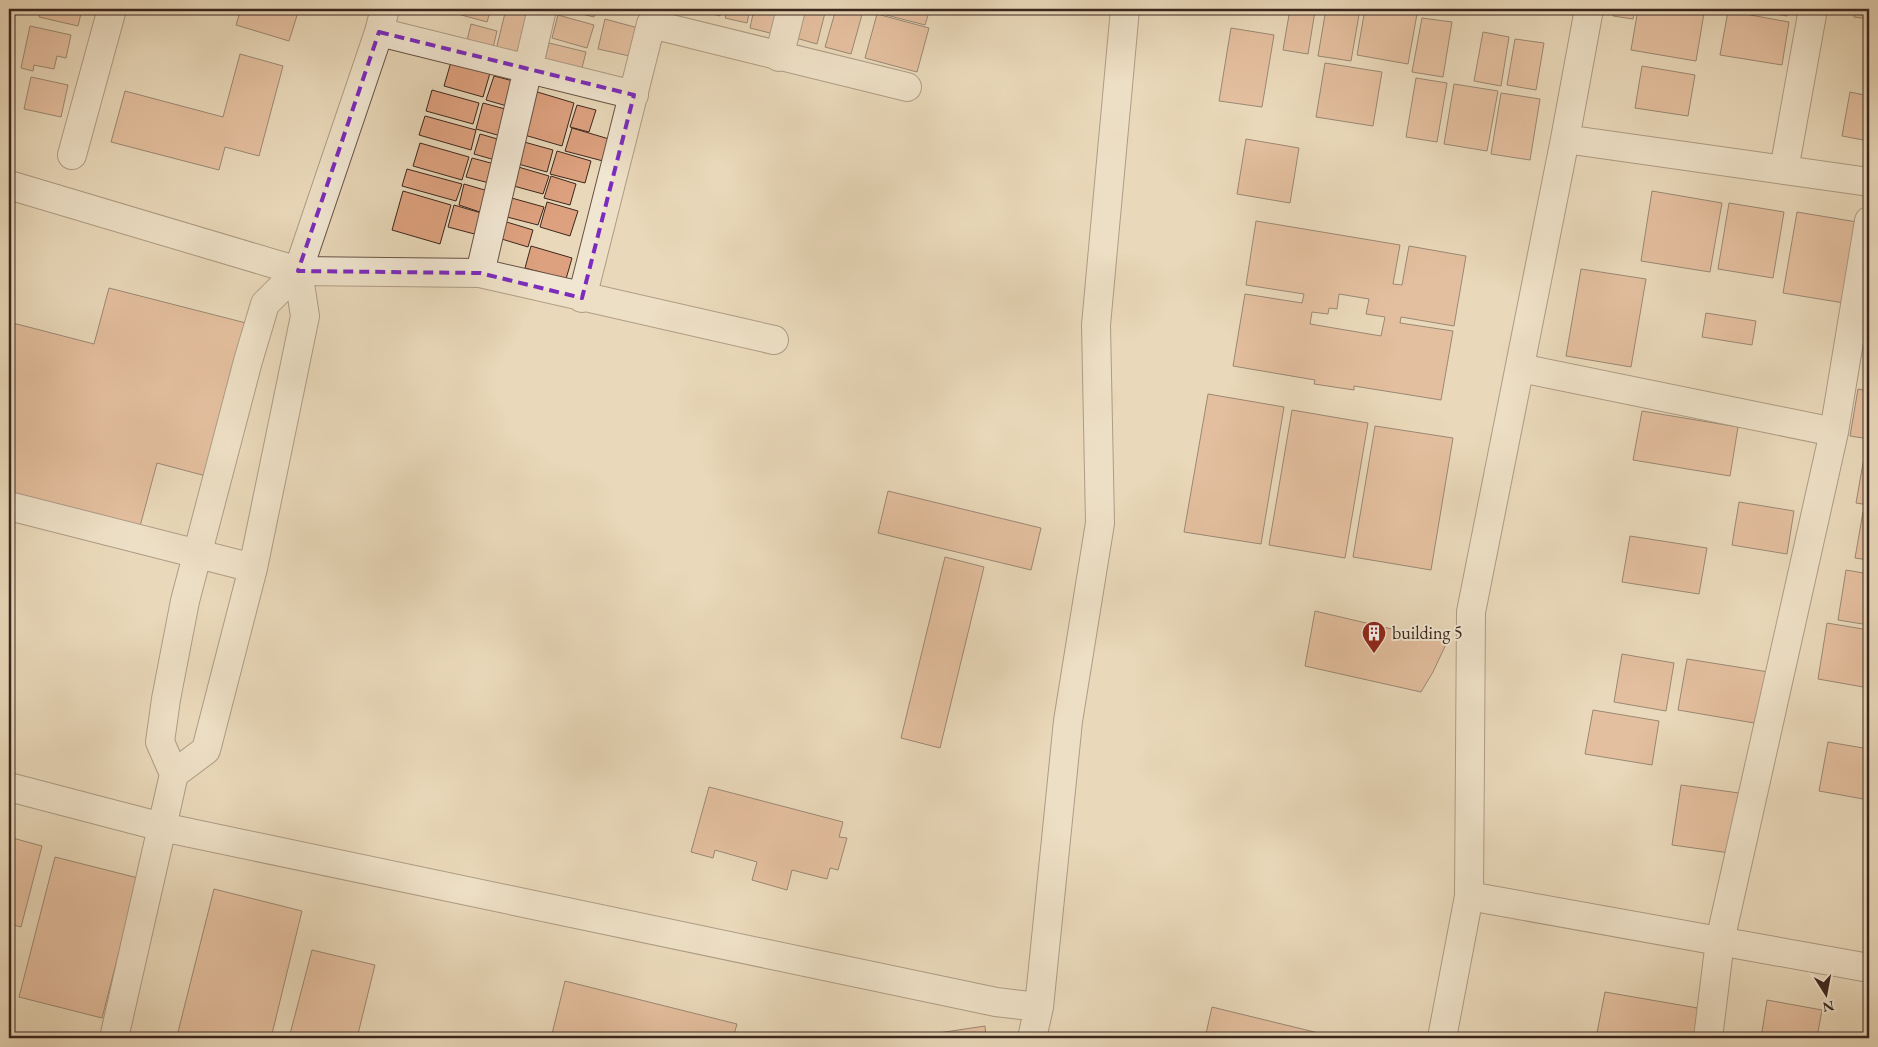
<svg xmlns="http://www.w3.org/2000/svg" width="1878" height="1047" font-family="'EB Garamond',serif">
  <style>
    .building { fill: #dea17f; stroke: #3b261e; fill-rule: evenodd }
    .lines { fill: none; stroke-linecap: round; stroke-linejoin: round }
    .minor-casing { stroke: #665245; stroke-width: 30 }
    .minor { stroke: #f1e6d2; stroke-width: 28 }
    .marked { fill: none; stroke: #7b2cbf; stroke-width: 4; stroke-dasharray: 10 6; stroke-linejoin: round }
    .labels { text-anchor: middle; stroke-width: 4; stroke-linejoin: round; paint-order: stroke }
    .poi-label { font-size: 18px; fill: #3b261e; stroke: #f1e6d2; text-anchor: start }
  </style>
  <rect width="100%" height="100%" fill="#e9d8b9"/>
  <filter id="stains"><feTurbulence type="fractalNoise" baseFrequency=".004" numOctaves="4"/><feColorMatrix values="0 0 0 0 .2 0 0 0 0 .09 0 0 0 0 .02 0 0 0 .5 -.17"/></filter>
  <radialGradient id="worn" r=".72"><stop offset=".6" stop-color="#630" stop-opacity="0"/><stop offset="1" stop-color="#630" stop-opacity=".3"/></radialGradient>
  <!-- building -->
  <path class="building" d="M41 9H82L78 26 39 17Z
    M241 9H299L289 41 236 25Z
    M456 9H491L487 22 454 13Z
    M506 9 532 11 520 60 495 54Z
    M562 9H596L594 17Z
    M699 9H721L720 16 698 10Z
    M728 9H750L747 23 725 18Z
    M754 9H785L778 35 750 28Z
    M797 9H826L817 44 789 36Z
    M836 9 863 11 851 54 825 47Z
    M863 9H930L925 25Z
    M1290 9 1315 11 1308 54 1283 50Z
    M1326 9H1360L1351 61 1318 56Z
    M1365 9H1387L1417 14 1408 64 1357 55Z
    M1614 9H1635L1633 19 1613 16Z
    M1638 9H1680L1704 13 1696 61 1631 50Z
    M1745 9H1788L1787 16Z
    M1856 9H1869V19L1854 17Z
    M1728 11 1789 22 1782 65 1720 55Z
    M877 14 929 28 917 72 865 58Z
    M558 15 594 25 587 48 552 38Z
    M1422 18 1452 22 1443 77 1412 72Z
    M605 19 642 29 634 57 598 49Z
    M471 24 497 31 492 52 466 45Z
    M30 26 71 35 66 58 57 56 54 69 34 65 33 71 21 68Z
    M1231 28 1274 35 1262 107 1219 101Z
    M1483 32 1509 37 1501 86 1474 81Z
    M1515 39 1544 43 1536 90 1507 85Z
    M549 43 586 52 580 76 543 67Z
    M240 54 283 66 259 156 225 147 219 170 111 142 125 91 223 117Z
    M451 62 490 73 483 97 444 86Z
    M1325 63 1382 72 1373 126 1316 117Z
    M1642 66 1695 75 1688 116 1635 108Z
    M494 76 521 83 514 108 486 100Z
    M31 77 68 85 61 117 24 109Z
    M1416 78 1447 83 1437 142 1406 137Z
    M1454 84 1498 91 1487 151 1444 144Z
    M432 90 479 103 473 124 426 111Z
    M534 91 574 103 562 146 521 134Z
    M1850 92 1869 96V141L1842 136Z
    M1501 93 1540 99 1530 160 1491 154Z
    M483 103 516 112 508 138 476 129Z
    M577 105 596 110 589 132 570 127Z
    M425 116 476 130 471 150 419 135Z
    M572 128 609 139 603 161 565 151Z
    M480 134 508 142 502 162 474 154Z
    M1246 139 1299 148 1290 203 1237 194Z
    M517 140 553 150 547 172 511 162Z
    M420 143 469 157 462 180 413 166Z
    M557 151 591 161 585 183 550 174Z
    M472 158 502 166 497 185 466 177Z
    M515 166 549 176 543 194 510 185Z
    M407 169 462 184 456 201 402 186Z
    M551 176 576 184 570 205 544 198Z
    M464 184 495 193 489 215 459 205Z
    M403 191 451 205 440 244 392 230Z
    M1652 191 1722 203 1710 272 1641 261Z
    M508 197 544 207 538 225 503 216Z
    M547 202 578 211 570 236 540 227Z
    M1729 203 1784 212 1773 278 1718 269Z
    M454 205 488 215 482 236 448 227Z
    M1797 212 1857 222 1844 303 1783 293Z
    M500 220 533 230 528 247 495 237Z
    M1256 221 1400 245 1393 284 1402 285 1409 246 1466 256 1454 326 1401 317 1400 323 1453 331 1441 400 1354 386V390L1314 384 1315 380 1233 366 1245 294 1302 303 1304 294 1246 285ZM1339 294 1369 299 1366 314 1385 317 1381 336 1310 324 1312 312 1328 314 1329 308 1337 309Z
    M531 246 572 258 566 279 525 268Z
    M1581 269 1646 279 1631 367 1566 356Z
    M109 288 246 323 206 476 157 463 139 530 9 497V322L94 344Z
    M1706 313 1756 321 1752 345 1702 337Z
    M1858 389 1869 391V439L1850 436Z
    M1208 394 1284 407 1261 544 1184 532Z
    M1292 410 1368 423 1345 558 1269 545Z
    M1642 411 1738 427 1730 476 1633 460Z
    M1375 426 1453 438 1431 570 1353 557Z
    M1865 452H1869V505L1856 503Z
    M888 491 1041 528 1031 570 878 533Z
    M1739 502 1794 511 1787 554 1732 545Z
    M1863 512 1869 514V560L1855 558Z
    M1630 536 1707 548 1699 594 1622 582Z
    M945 557 984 567 940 748 901 738Z
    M1846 570 1869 574V625L1838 620Z
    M1315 611 1447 642 1433 672 1421 692 1305 666Z
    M1827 623 1869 630V688L1818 679Z
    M1622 654 1674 663 1666 711 1614 702Z
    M1687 659 1775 673 1766 725 1678 710Z
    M1593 710 1659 721 1652 765 1585 754Z
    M1828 742 1869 749V800L1819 791Z
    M1681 785 1739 793 1730 853 1672 845Z
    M709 787 843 822 839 837 847 838 838 870 830 868 827 879 792 870 787 890 752 880 757 862 715 850 713 858 691 852Z
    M9 837 42 846 21 927 9 924Z
    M55 857 138 878 102 1018 19 997Z
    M214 889 302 911 271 1038H185L177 1036Z
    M312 950 375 965 357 1038H289Z
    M565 981 737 1024 733 1038H551Z
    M1605 992 1703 1009 1697 1038H1596Z
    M1767 1000 1822 1010 1817 1038H1761Z
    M1212 1007 1339 1038H1205Z
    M985 1026 986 1038H939L938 1033Z"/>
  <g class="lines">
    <defs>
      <path id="minor" d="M385 9 379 32 298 271 265 304 248 361 185 601 166 699 160 742 174 774 162 827 996 1002 1039 1007 1032 1038
        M379 32 634 95
        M779 57 791 9
        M1565 139 1869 182
        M72 155 112 9
        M1784 170 1813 9
        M9 185 298 271 480 273 774 340
        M480 273 542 9
        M582 298 651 24 907 87
        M1520 368 1834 432
        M9 506 253 568
        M174 774 206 750 253 568 305 316 298 271
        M9 787 162 827 114 1038
        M1469 896 1869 968
        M1039 1007 1068 721 1100 523 1096 325 1125 9
        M1442 1038 1469 896 1471 612 1565 139 1589 9
        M1708 1038 1720 941 1834 432 1869 221"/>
    </defs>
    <!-- minor casing -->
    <use href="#minor" class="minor-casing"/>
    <!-- minor -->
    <use href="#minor" class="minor"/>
  </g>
  <!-- marked area -->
  <path d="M0 0H1878V1047H0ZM379 32 634 95 582 298 480 273 298 271Z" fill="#e9d8b9" fill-opacity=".55" fill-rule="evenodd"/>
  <path class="marked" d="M379 32 634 95 582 298 480 273 298 271Z"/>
  <!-- icons -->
  <defs>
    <symbol id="building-pin" viewBox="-11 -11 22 30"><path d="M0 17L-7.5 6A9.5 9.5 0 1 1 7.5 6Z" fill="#8f2418" stroke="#f1e6d2"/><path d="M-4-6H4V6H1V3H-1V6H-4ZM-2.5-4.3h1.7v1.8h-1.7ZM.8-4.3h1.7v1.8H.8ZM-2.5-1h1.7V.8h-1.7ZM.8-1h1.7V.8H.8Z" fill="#fff"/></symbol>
  </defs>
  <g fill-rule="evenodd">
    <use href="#building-pin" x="1360" y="619" width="28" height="38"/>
  </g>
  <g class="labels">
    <!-- poi labels -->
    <g class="poi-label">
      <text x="1392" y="639">building 5</text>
    </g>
  </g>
  <!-- margin -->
  <rect width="1878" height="1047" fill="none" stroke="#e9d8b9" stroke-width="30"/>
  <rect x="10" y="10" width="1858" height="1027" fill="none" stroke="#3b261e" stroke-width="2.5"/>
  <rect x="15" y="15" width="1848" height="1017" fill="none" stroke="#3b261e"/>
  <!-- north arrow -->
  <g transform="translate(1826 994) rotate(169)" stroke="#f1e6d2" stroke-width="4" paint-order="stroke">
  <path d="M0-4L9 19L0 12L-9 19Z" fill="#3b261e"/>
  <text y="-8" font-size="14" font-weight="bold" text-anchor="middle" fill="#3b261e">N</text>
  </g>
  <rect width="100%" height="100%" filter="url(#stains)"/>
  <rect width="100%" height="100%" fill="url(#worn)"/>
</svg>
